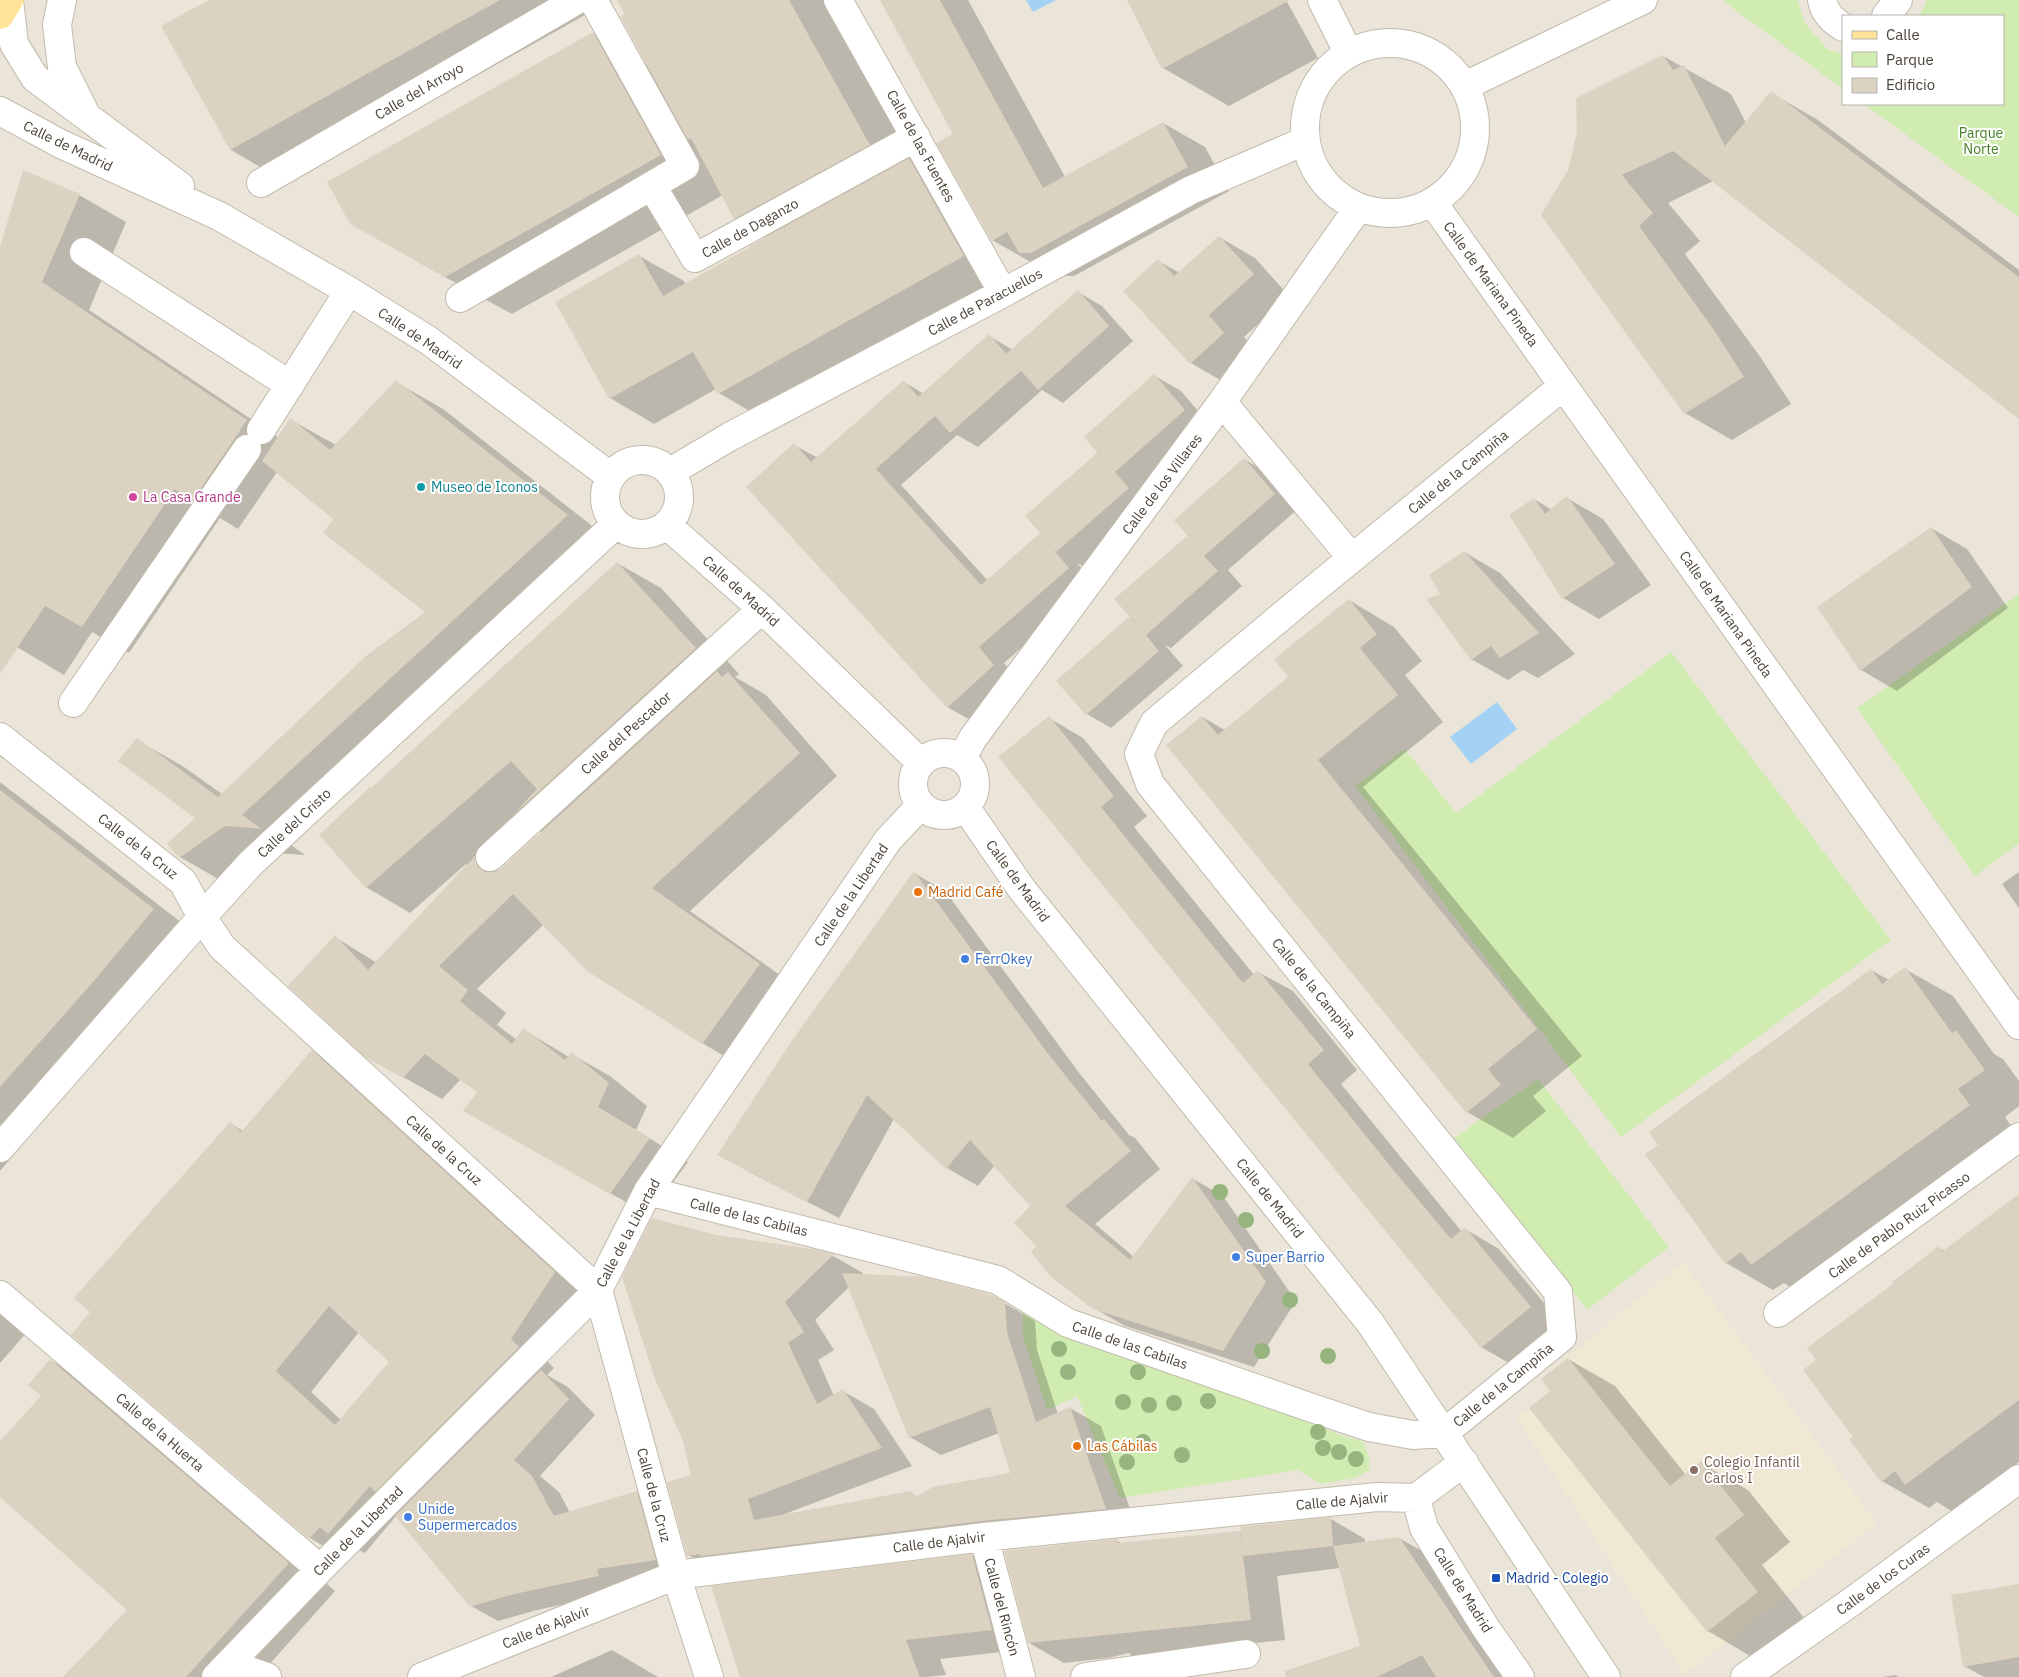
<svg xmlns="http://www.w3.org/2000/svg" width="2019" height="1677" font-family="'IBM Plex Sans',sans-serif">
  <style>
    .residential { fill: #eae5d8; fill-rule: evenodd }
    .education { fill: #f0e8d3 }
    .green { fill: #d0ecb1 }
    .water { fill: #a3d2f5 }
    .shadow { fill: #0003; fill-rule: evenodd }
    .building { fill: #dbd2c1; fill-rule: evenodd }
    .lines { fill: none; stroke-linecap: round; stroke-linejoin: round }
    .minor-casing { stroke: #c2bbac; stroke-width: 30 }
    .major-casing { stroke: #ecc562; stroke-width: 30 }
    .minor { stroke: #fff; stroke-width: 28 }
    .major { stroke: #ffe49a; stroke-width: 28 }
    .tree { fill: #95b47e }
    .culture-dot { fill: #0f9aa8; stroke: #fff; stroke-width: 2 }
    .hotel-dot { fill: #d1479c; stroke: #fff; stroke-width: 2 }
    .food-dot { fill: #e8710a; stroke: #fff; stroke-width: 2 }
    .shop-dot { fill: #3f7fe0; stroke: #fff; stroke-width: 2 }
    .education-dot { fill: #8d6e63; stroke: #fff; stroke-width: 2 }
    .transit-dot { fill: #1a4fb4; stroke: #fff; stroke-width: 2 }
    .labels { text-anchor: middle; stroke-width: 4; stroke-linejoin: round; paint-order: stroke }
    .street-label { font-size: 14px; fill: #4b4337; stroke: #fff }
    .park-label { font-size: 14px; fill: #468125; stroke: #fff }
    .culture-label { font-size: 14px; fill: #0d838f; stroke: #fff; text-anchor: start }
    .hotel-label { font-size: 14px; fill: #b23c85; stroke: #fff; text-anchor: start }
    .food-label { font-size: 14px; fill: #c56008; stroke: #fff; text-anchor: start }
    .shop-label { font-size: 14px; fill: #366cbe; stroke: #fff; text-anchor: start }
    .education-label { font-size: 14px; fill: #785e54; stroke: #fff; text-anchor: start }
    .transit-label { font-size: 14px; fill: #164399; stroke: #fff; text-anchor: start }
  </style>
  <rect width="100%" height="100%" fill="#f6f2ea"/>
  <!-- residential -->
  <path class="residential" d="M9 0H2019V1677H0V15ZM1843 16H2003V104H1843Z"/>
  <!-- education -->
  <path class="education" d="M1683 1262 1877 1523 1685 1675 1516 1417 1550 1391 1541 1379Z"/>
  <!-- green -->
  <path class="green" d="M1726 0H1798L1804 22 1827 49 1843 54V89L1723 1Z
    M1927 0H2019V217L1864 104H2003V16H1919Z
    M2019 594V843L1975 876 1857 708Z
    M1671 652 1891 940 1621 1137 1355 786 1405 749 1456 813Z
    M1538 1079 1669 1247 1587 1310 1454 1138Z
    M1023 1310 1077 1342 1235 1393 1337 1434 1363 1442 1369 1457V1470L1355 1478 1321 1484 1298 1470 1120 1498 1077 1396 1047 1410 1023 1336Z"/>
  <!-- water -->
  <path class="water" d="M1026 0H1056L1033 12Z
    M1497 702 1517 729 1471 764 1450 737Z"/>
  <!-- shadow -->
  <path class="shadow" d="M211 0H612L286 182 231 150 163 27Z
    M619 0H826L1008 282 763 419 719 393 716 389 654 424 610 398 639 256 684 281 686 285 769 237 735 218 723 195 512 314 418 262 593 33 649 66Z
    M882 0H968L1065 177 1163 123 1205 147 1229 191 1074 276H1062L1034 264 992 240 955 134Z
    M1128 0H1286L1318 58 1229 106 1163 68Z
    M1663 56 1731 94 1746 123 1771 93 1818 120 2019 270V418L1713 181 1668 203 1700 241 1685 254 1761 358 1791 404 1732 440 1685 413 1542 214Z
    M79 195 126 222 89 310 279 438 291 420 336 445 396 382 443 409 614 543 288 843 305 855 273 853 227 884 180 857 197 818 137 740 184 767 222 794 427 612 334 518 277 472 238 529 220 518 129 653 92 632 64 675 0 637V251Z
    M1219 237 1255 258 1289 296 1244 337 1260 355 1227 384 1191 363 1125 291 1158 261 1180 273Z
    M1078 292 1102 306 1133 341 1063 403 1042 390 978 447 957 435 901 485 988 581 1042 534 1097 454 1103 457 1155 376 1181 391 1211 426 1140 488 1154 504 1083 566 1077 563 1095 583 1004 663 1020 680 974 722 947 707 794 445 818 458 904 382 924 394 989 336 1013 350Z
    M1244 459 1269 474 1299 508 1228 570 1242 586 1171 648 1165 645 1183 666 1111 728 1087 714 1130 618 1187 538 1193 541Z
    M1567 498 1603 519 1651 585 1599 619 1563 598 1534 499 1552 510Z
    M1931 528 1967 549 2008 608 1897 691 1861 670 1819 608Z
    M1464 552 1500 573 1575 654 1538 678 1523 670 1508 680 1471 659 1441 595Z
    M617 563 661 588 739 674 735 677 766 695 837 776 690 911 798 988 741 1066 702 1043 544 924 477 989 506 1013 497 1025 517 1040 524 1030 569 1057 571 1054 610 1076 647 1106 636 1130 688 1162 649 1215 503 1133 479 1092 461 1079 442 1099 366 1056 335 937 377 963 467 865 466 864 410 913 366 887 372 789ZM519 818 542 832 499 871 474 857Z
    M1349 600 1394 627 1422 661 1405 675 1443 722 1363 787 1582 1056 1533 1096 1546 1111 1513 1138 1467 1112 1168 745 1202 717 1225 730 1290 677Z
    M1049 718 1083 738 1147 816 1134 827 1254 975 1258 972 1293 991 1357 1070 1341 1084 1462 1232 1465 1229 1499 1249 1564 1327 1516 1367 1481 1347 1000 757Z
    M0 782 200 937 0 1171Z
    M2019 872V908L2002 884Z
    M914 873 945 891 1080 1074 1129 1135 1135 1138 1160 1169 1095 1224 1134 1257 1193 1179 1223 1196 1296 1301 1254 1367 1125 1326 1094 1308 1038 1246 1032 1206 995 1165 978 1186 947 1168 894 1119 839 1218 749 1172Z
    M1905 969 1953 996 1994 1054 2003 1059 2019 1081V1106L2005 1117 2016 1133 1799 1292 1784 1283 1773 1290 1726 1263 1646 1155 1871 970 1889 980Z
    M312 1051 347 1072 590 1294 546 1360 554 1368 547 1375 568 1387 595 1415 540 1476 559 1492 570 1513 637 1492 663 1508 682 1575 625 1591 537 1610 498 1621 471 1606 396 1516 365 1553 355 1548 345 1559 310 1538 73 1335 92 1312 230 1123 243 1131ZM359 1332 391 1362 341 1420 311 1392Z
    M2019 1195V1462L1953 1512 1937 1502 1929 1508 1882 1481 1854 1437 1818 1360 1895 1284 1940 1248 1945 1251Z
    M716 1236 817 1251 833 1256 863 1273 861 1275 992 1296 1035 1321 1037 1350 1058 1414 1070 1408 1101 1426 1136 1526 719 1572 688 1555 693 1475ZM849 1287 910 1437 941 1455 999 1433 1012 1474 918 1497 911 1493 782 1515 912 1466 874 1409 843 1391 834 1396 818 1360 834 1350 815 1320Z
    M0 1299 27 1332 0 1363Z
    M1568 1359 1615 1386 1686 1475 1701 1463 1748 1490 1790 1542 1762 1565 1805 1619 1755 1659 1708 1631 1530 1408 1552 1391Z
    M50 1360 98 1387 335 1591 258 1677H64L129 1610 0 1495V1440L2 1441 43 1396Z
    M1331 1519 1365 1539V1543L1399 1538 1434 1558 1514 1677H1296L1361 1647 1340 1568 1277 1576 1285 1640 1132 1656 1129 1653 1108 1658 1064 1663 1029 1643 1116 1540 1122 1544 1240 1532 1242 1534Z
    M972 1555 1007 1576 1026 1649 940 1659 946 1675 925 1677H741Z
    M2019 1586V1677H1984L1964 1666Z
    M612 1650 658 1677H551Z
    M1895 1675 1899 1677H1882Z"/>
  <!-- building -->
  <path class="building" d="M209 0H500L230 150 161 26Z
    M617 0H789L870 145 734 219 691 138 688 140 620 16 625 14Z
    M880 0H940L1043 188 1163 122 1188 167 1031 253H1019L1007 232 992 241 936 143 953 134Z
    M1127 0H1290L1162 69Z
    M593 32 661 155 445 277 350 224 327 182Z
    M1663 55 1673 70 1684 65 1725 146 1771 91 2019 277V419L1673 151 1622 175 1653 213 1639 226 1714 330 1744 377 1684 414 1541 215 1568 170 1577 132 1576 98Z
    M909 158 964 256 718 394 693 352 609 399 555 302 639 254 663 296 750 247 749 246Z
    M23 170 80 194 42 282 247 420 191 503 175 489 82 627 45 606 0 674V247Z
    M1219 236 1254 274 1209 315 1224 333 1190 364 1123 291 1158 259 1174 276Z
    M1078 290 1109 326 1038 390 1006 354Z
    M989 334 1021 371 950 433 935 416 876 469 981 585 1040 533 1025 516 1097 453 1111 469 1084 437 1154 374 1185 410 1115 472 1129 488 1056 552 1043 537 1069 568 979 647 994 665 947 708 746 487 794 443 811 462 904 380 918 397Z
    M396 380 568 515 242 815 262 829 225 826 179 858 167 844 195 818 118 761 137 738 218 797 366 656 425 612 323 533 333 519 262 461 290 418 330 450Z
    M1244 458 1275 494 1204 556 1218 571 1146 635 1114 599 1187 536 1202 553 1174 520Z
    M1567 496 1615 564 1562 599 1509 515 1534 498 1545 514Z
    M1931 527 1972 587 1860 671 1817 607Z
    M1464 551 1539 633 1500 658 1491 646 1471 660 1426 599 1440 594 1429 575Z
    M617 562 696 648 512 816 537 789 511 761 366 888 319 835 370 787 371 788Z
    M1349 599 1377 634 1360 648 1398 695 1318 760 1537 1029 1488 1069 1501 1085 1466 1113 1166 745 1202 716 1218 735 1288 677 1274 659Z
    M1130 616 1159 651 1086 715 1056 681Z
    M717 671 722 677 728 672 800 753 652 888 760 964 702 1044 587 971 513 894 439 966 468 990 460 1001 512 1044 523 1028 565 1060 571 1052 609 1083 598 1107 650 1138 610 1194 463 1111 477 1092 425 1054 403 1078 365 1057 288 986 335 935 368 970 475 856 478 867 485 872H493L501 869Z
    M1049 716 1114 796 1101 807 1243 983 1258 970 1324 1050 1308 1064 1391 1167 1451 1239 1465 1227 1531 1307 1481 1348 998 757Z
    M0 790 154 909 94 981 0 1087Z
    M914 871 1049 1055 1102 1121 1104 1119 1131 1151 1065 1206 1130 1260 1192 1177 1266 1282 1223 1351 1093 1309 1050 1276 1031 1252 1036 1246 1014 1223 1030 1206 970 1140 946 1169 867 1095 807 1202 717 1155 791 1042Z
    M1905 967 1952 1033 1956 1030 1985 1070 1958 1089 1970 1105 1751 1265 1741 1252 1725 1264 1645 1154 1658 1145 1649 1132 1871 969 1882 984Z
    M312 1050 555 1272 511 1339 519 1347 375 1492 370 1486 328 1534 320 1527 309 1539 71 1335 90 1312 74 1298 230 1122 241 1132ZM329 1306 389 1362 335 1425 276 1371Z
    M2019 1194V1400L1905 1485 1895 1471 1881 1482 1849 1439 1853 1437 1803 1370 1816 1360 1807 1348 1893 1284 1892 1282 1939 1246 1943 1251Z
    M652 1218 716 1235 818 1250 834 1254 785 1302 804 1332 788 1343 817 1404 843 1389 882 1448 748 1499 754 1520 911 1491 915 1497 933 1487 1010 1473 990 1407 909 1438 842 1273 925 1277 992 1295 1005 1302 1007 1332 1036 1422 1070 1407 1106 1509 982 1521 701 1556 700 1554 687 1556 667 1482 691 1475 683 1441 655 1379 622 1277Z
    M1568 1358 1670 1486 1701 1461 1744 1515 1715 1538 1758 1592 1707 1632 1529 1408 1550 1391 1541 1379Z
    M50 1359 289 1563 186 1677H63L127 1610 0 1497V1441L41 1396 28 1385Z
    M541 1370 569 1399 514 1460 532 1476 554 1516 637 1491 656 1560 597 1569 599 1576 510 1595 470 1607 395 1516Z
    M1331 1517 1333 1546 1243 1556 1251 1620 1028 1643 1004 1551 1117 1539 1118 1543 1240 1531 1243 1554 1240 1527Z
    M1399 1537 1494 1677H1436L1422 1655 1377 1677H1286L1285 1671 1360 1646 1333 1546Z
    M972 1554 992 1630 906 1640 920 1677H740L711 1586Z
    M2019 1584V1657L1963 1667 1951 1595Z"/>
  <g class="lines">
    <defs>
      <path id="minor" d="M9 0 14 44 35 78 180 186
        M62 0 57 25 62 67 84 111
        M838 0 1003 293
        M1322 0 1348 52
        M1822 0C1824 12 1833 21 1843 27
        M1886 16 1898 0
        M1305 128a85 85 0 1 1 170 0a85 85 0 1 1-170 0Z
        M1465 86 1643 0
        M0 111 61 144 219 216 349 291 428 340 610 476
        M261 183 577 0
        M652 186 695 258 916 137
        M1433 203 2019 1025
        M84 252 290 385
        M460 298 685 166 593 0
        M1222 402 1352 558
        M261 430 349 291
        M605 497a37 37 0 1 1 74 0a37 37 0 1 1-74 0Z
        M670 472 731 436 1003 293 1191 190 1305 141
        M668 526 762 609 921 763
        M73 703 247 449
        M0 737 183 882 202 917 222 947 598 1290 676 1575 709 1677
        M913 784a31 31 0 1 1 62 0a31 31 0 1 1-62 0Z
        M962 758 973 738 1222 402 1358 208
        M966 808 1021 888 1371 1324 1606 1677
        M490 857 762 609
        M0 1148 202 917 251 863 616 524
        M648 1191 998 1280 1068 1323 1309 1407 1369 1427 1413 1435 1444 1433 1562 1337 1558 1292 1150 784 1139 754 1154 723 1307 595 1563 386
        M0 1295 320 1569
        M1778 1313 2019 1137
        M1416 1498 1424 1528 1485 1627 1520 1677
        M984 1537 1021 1677
        M229 1664 267 1677
        M216 1677 320 1569 598 1290 648 1191 888 840 920 806
        M422 1677 676 1575 984 1537 1377 1497 1416 1498 1464 1462
        M1085 1677 1246 1654
        M1745 1677 1854 1600 2019 1479"/>
      <path id="major" d="M0 15 9 0"/>
    </defs>
    <!-- minor casing -->
    <use href="#minor" class="minor-casing"/>
    <!-- major casing -->
    <use href="#major" class="major-casing"/>
    <!-- minor -->
    <use href="#minor" class="minor"/>
    <!-- major -->
    <use href="#major" class="major"/>
  </g>
  <!-- trees -->
  <g class="tree">
    <circle cx="1220" cy="1192" r="8"/>
    <circle cx="1246" cy="1220" r="8"/>
    <circle cx="1290" cy="1300" r="8"/>
    <circle cx="1059" cy="1349" r="8"/>
    <circle cx="1262" cy="1351" r="8"/>
    <circle cx="1328" cy="1356" r="8"/>
    <circle cx="1068" cy="1372" r="8"/>
    <circle cx="1138" cy="1372" r="8"/>
    <circle cx="1208" cy="1401" r="8"/>
    <circle cx="1123" cy="1402" r="8"/>
    <circle cx="1174" cy="1403" r="8"/>
    <circle cx="1149" cy="1405" r="8"/>
    <circle cx="1318" cy="1432" r="8"/>
    <circle cx="1143" cy="1442" r="8"/>
    <circle cx="1323" cy="1448" r="8"/>
    <circle cx="1339" cy="1452" r="8"/>
    <circle cx="1182" cy="1455" r="8"/>
    <circle cx="1356" cy="1459" r="8"/>
    <circle cx="1127" cy="1462" r="8"/>
  </g>
  <!-- markers -->
  <circle class="culture-dot" cx="421" cy="487" r="5"/>
  <circle class="hotel-dot" cx="133" cy="497" r="5"/>
  <g class="food-dot">
    <circle cx="918" cy="892" r="5"/>
    <circle cx="1077" cy="1446" r="5"/>
  </g>
  <g class="shop-dot">
    <circle cx="965" cy="959" r="5"/>
    <circle cx="1236" cy="1257" r="5"/>
    <circle cx="408" cy="1517" r="5"/>
  </g>
  <circle class="education-dot" cx="1694" cy="1470" r="5"/>
  <rect class="transit-dot" x="1491" y="1573" width="10" height="10" rx="2.5"/>
  <g class="labels">
    <!-- street labels -->
    <g class="street-label">
      <text transform="translate(419 91) rotate(-30)" y="5">Calle del Arroyo</text>
      <text transform="translate(68 146) rotate(26)" y="5">Calle de Madrid</text>
      <text transform="translate(921 146) rotate(61)" y="5">Calle de las Fuentes</text>
      <text transform="translate(750 228) rotate(-29)" y="5">Calle de Daganzo</text>
      <text transform="translate(1491 284) rotate(54)" y="5">Calle de Mariana Pineda</text>
      <text transform="translate(985 302) rotate(-28)" y="5">Calle de Paracuellos</text>
      <text transform="translate(420 338) rotate(34)" y="5">Calle de Madrid</text>
      <text transform="translate(1458 472) rotate(-39)" y="5">Calle de la Campiña</text>
      <text transform="translate(1162 484) rotate(-53)" y="5">Calle de los Villares</text>
      <text transform="translate(741 591) rotate(42)" y="5">Calle de Madrid</text>
      <text transform="translate(1726 614) rotate(55)" y="5">Calle de Mariana Pineda</text>
      <text transform="translate(626 733) rotate(-42)" y="5">Calle del Pescador</text>
      <text transform="translate(294 823) rotate(-43)" y="5">Calle del Cristo</text>
      <text transform="translate(138 846) rotate(38)" y="5">Calle de la Cruz</text>
      <text transform="translate(1018 881) rotate(54)" y="5">Calle de Madrid</text>
      <text transform="translate(851 895) rotate(-56)" y="5">Calle de la Libertad</text>
      <text transform="translate(1314 988) rotate(51)" y="5">Calle de la Campiña</text>
      <text transform="translate(444 1150) rotate(42)" y="5">Calle de la Cruz</text>
      <text transform="translate(1270 1198) rotate(51)" y="5">Calle de Madrid</text>
      <text transform="translate(749 1217) rotate(14)" y="5">Calle de las Cabilas</text>
      <text transform="translate(1899 1225) rotate(-36)" y="5">Calle de Pablo Ruiz Picasso</text>
      <text transform="translate(628 1233) rotate(-62)" y="5">Calle de la Libertad</text>
      <text transform="translate(1130 1345) rotate(19)" y="5">Calle de las Cabilas</text>
      <text transform="translate(1503 1385) rotate(-39)" y="5">Calle de la Campiña</text>
      <text transform="translate(160 1432) rotate(41)" y="5">Calle de la Huerta</text>
      <text transform="translate(654 1495) rotate(75)" y="5">Calle de la Cruz</text>
      <text transform="translate(1342 1501) rotate(-5)" y="5">Calle de Ajalvir</text>
      <text transform="translate(358 1531) rotate(-45)" y="5">Calle de la Libertad</text>
      <text transform="translate(939 1542) rotate(-7)" y="5">Calle de Ajalvir</text>
      <text transform="translate(1883 1579) rotate(-36)" y="5">Calle de los Curas</text>
      <text transform="translate(1463 1590) rotate(58)" y="5">Calle de Madrid</text>
      <text transform="translate(1002 1607) rotate(75)" y="5">Calle del Rincón</text>
      <text transform="translate(546 1627) rotate(-22)" y="5">Calle de Ajalvir</text>
    </g>
    <!-- park labels -->
    <g class="park-label">
      <text x="1981" y="138">Parque<tspan x="1981" dy="16">Norte</tspan></text>
    </g>
    <!-- culture labels -->
    <g class="culture-label">
      <text x="431" y="492">Museo de Iconos</text>
    </g>
    <!-- hotel labels -->
    <g class="hotel-label">
      <text x="143" y="502">La Casa Grande</text>
    </g>
    <!-- food labels -->
    <g class="food-label">
      <text x="928" y="897">Madrid Café</text>
      <text x="1087" y="1451">Las Cábilas</text>
    </g>
    <!-- shop labels -->
    <g class="shop-label">
      <text x="975" y="964">FerrOkey</text>
      <text x="1246" y="1262">Super Barrio</text>
      <text x="418" y="1514">Unide<tspan x="418" dy="16">Supermercados</tspan></text>
    </g>
    <!-- education labels -->
    <g class="education-label">
      <text x="1704" y="1467">Colegio Infantil<tspan x="1704" dy="16">Carlos I</tspan></text>
    </g>
    <!-- transit labels -->
    <g class="transit-label">
      <text x="1506" y="1583">Madrid - Colegio</text>
    </g>
  </g>
  <!-- legend -->
  <rect x="1842" y="15" width="162" height="90" fill="#ffffff" stroke="#b7b4af"/>
  <rect x="1852" y="31" width="25" height="8" fill="#ffe49a" stroke="#b7b4af"/>
  <text x="1886" y="40" font-size="15" fill="#4b4337">Calle</text>
  <rect x="1852" y="52" width="25" height="15" fill="#d0ecb1" stroke="#b7b4af"/>
  <text x="1886" y="65" font-size="15" fill="#4b4337">Parque</text>
  <rect x="1852" y="78" width="25" height="15" fill="#dbd2c1" stroke="#b7b4af"/>
  <text x="1886" y="90" font-size="15" fill="#4b4337">Edificio</text>
</svg>
